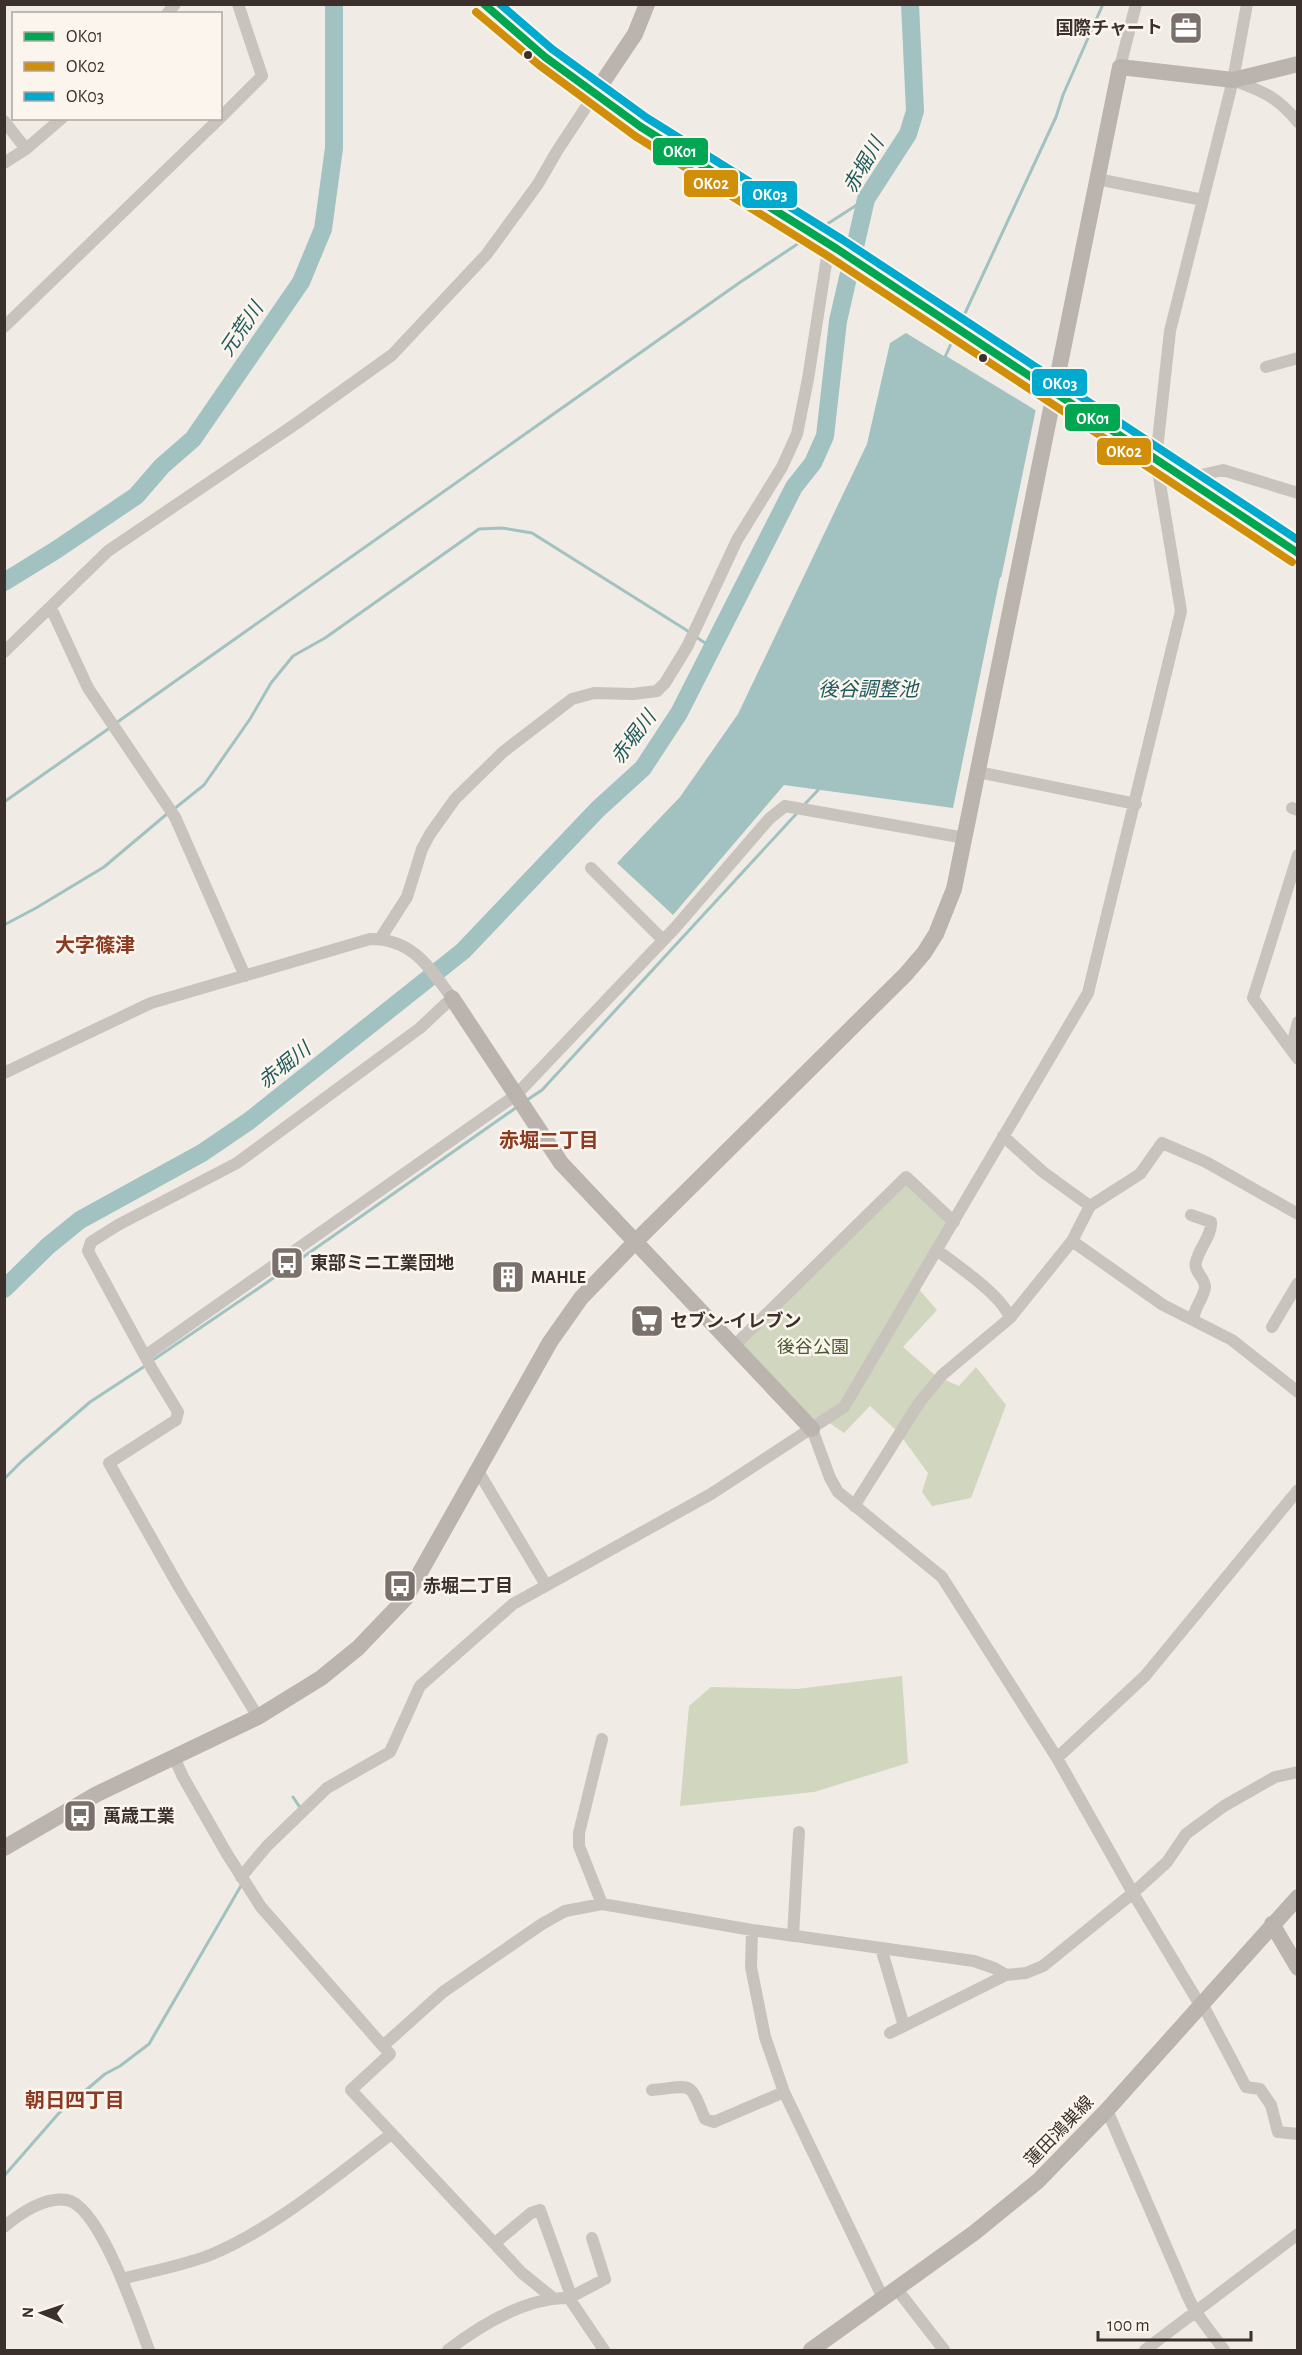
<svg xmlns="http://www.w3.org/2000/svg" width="1302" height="2355" font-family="'Alegreya Sans','Noto Sans JP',sans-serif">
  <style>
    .green { fill: #d1d6bf }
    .water { fill: #a1c2c1 }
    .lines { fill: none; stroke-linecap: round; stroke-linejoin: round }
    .stream { stroke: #a1c2c1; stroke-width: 3 }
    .river { stroke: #a1c2c1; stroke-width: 18 }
    .street { stroke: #c9c3be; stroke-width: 12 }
    .secondary { stroke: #bab3ae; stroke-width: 16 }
    .primary { stroke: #b8b1ad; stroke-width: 18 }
    .bus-1-casing { stroke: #fbf5ee; stroke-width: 12 }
    .bus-2-casing { stroke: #fbf5ee; stroke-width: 12 }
    .bus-3-casing { stroke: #fbf5ee; stroke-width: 12 }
    .bus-1 { stroke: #00a651; stroke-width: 8 }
    .bus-2 { stroke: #d18e09; stroke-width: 8 }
    .bus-3 { stroke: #00a9ce; stroke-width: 8 }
    .bus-dot { fill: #3b302b; stroke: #fbf5ee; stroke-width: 2 }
    .labels { text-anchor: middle; stroke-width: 5; stroke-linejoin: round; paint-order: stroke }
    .poi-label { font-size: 18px; font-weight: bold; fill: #3b302b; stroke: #fbf5ee; text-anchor: start }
    .park-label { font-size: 18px; fill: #4a5a2e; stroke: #fbf5ee }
    .street-label { font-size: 18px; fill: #3b302b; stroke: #fbf5ee }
    .water-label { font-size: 20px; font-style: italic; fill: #1f5a5e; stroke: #fbf5ee }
    .neighbourhood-label { font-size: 20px; font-weight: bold; fill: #8c3b22; stroke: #fbf5ee }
    .line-badge { stroke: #fbf5ee; stroke-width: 2 }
    .badge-label { font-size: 16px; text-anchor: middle; font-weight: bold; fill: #fff }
  </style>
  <rect width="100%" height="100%" fill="#f0ebe5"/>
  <!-- green -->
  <path class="green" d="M906 1177 954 1222 916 1286 937 1310 903 1347 936 1376 959 1386 976 1367 1006 1405 971 1498 932 1506 922 1492 928 1473 898 1432 870 1406 844 1433 825 1420 812 1429 734 1346Z
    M902 1676 908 1763 814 1792 680 1806 689 1706 711 1687 797 1689Z"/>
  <!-- water -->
  <path class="water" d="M906 333 1034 411 953 808 784 785 673 915 617 863 680 797 738 714 867 444 890 343Z"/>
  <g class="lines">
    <!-- stream -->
    <path class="stream" d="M818 230 866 199
      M960 324 1056 117 1063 95 1103 4
      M955 335 945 357 1034 411 1000 576
      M696 637 713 648
      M116 723 739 283 808 237
      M4 802 111 727
      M804 805 820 788
      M174 809 204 785 250 719 271 683 293 656 325 638 479 529 502 528 532 533 691 633
      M4 925 36 908 104 867 168 813
      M527 1100 542 1090 798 812
      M150 1362 259 1288 517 1107
      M4 1479 22 1461 90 1402 145 1366
      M293 1797 301 1809
      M4 2176 59 2113 105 2074 120 2066 149 2044 242 1884"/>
    <!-- river -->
    <path class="river" d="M4 582 56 550 136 496 162 466 193 439 301 282 323 229 334 148V4
      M4 1289 48 1246 80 1220 202 1153 249 1121 463 951 598 809 643 768 679 713 794 487 813 463 825 436 838 321 866 199 908 134 915 111 910 4"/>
    <!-- street -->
    <path class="street" d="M167 14 175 4
      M1120 67 1136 4
      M1233 80C1264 92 1276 96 1298 122
      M220 118 262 76 238 4
      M4 121 26 149
      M4 163 26 149 62 118
      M1097 179 1203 200
      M4 327 220 118
      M1266 367 1298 358
      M1184 479 1223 470 1298 493
      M51 608 88 688 175 817 245 976
      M4 652 108 551 297 423 392 355 486 255 538 184 557 151 594 95
      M978 772 1136 804
      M1292 808 1298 810
      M1298 855 1253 998 1298 1059
      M591 868 663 940
      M380 939 407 897 422 849 430 834 455 799 503 752 572 699 594 693 633 694 657 691 665 683 687 647 737 540 782 467 797 434 808 379 829 244
      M1291 1049 1298 1022
      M4 1073 151 1003 370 939C413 939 429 967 452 998L420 1028 237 1163 118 1225 91 1242 88 1251 152 1369 178 1412 176 1420 109 1463 179 1587 258 1717
      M1003 1136 1043 1172 1090 1206 1072 1241 1010 1318
      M1090 1206 1140 1174 1162 1143 1206 1162 1298 1214
      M1191 1215 1211 1222C1212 1236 1199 1248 1196 1262 1193 1272 1206 1278 1205 1288 1203 1299 1194 1308 1193 1320
      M1072 1241 1163 1305 1232 1340 1298 1392
      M1272 1327 1298 1283
      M734 1346 906 1177 954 1222
      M145 1356 516 1095 675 928 769 819 785 806 965 838
      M812 1429 830 1478 838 1492 942 1577 1057 1758 1133 1893 1200 2005 1206 2011 1246 2087 1260 2089 1271 2105 1278 2132 1298 2134
      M478 1471 546 1585
      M854 1506 919 1403 942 1375 1010 1318C1001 1294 957 1266 937 1250
      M602 1739 579 1833V1846L602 1904
      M174 1757 183 1777 227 1854 261 1907 390 2054 351 2090 522 2273 553 2298
      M1057 1758 1145 1676 1298 1490
      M241 1877 267 1846 327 1788 390 1752 420 1686 513 1604 711 1494 844 1407 1088 993 1181 611 1156 459 1170 331 1233 80 1247 4
      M752 1930 751 1967 765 2037 784 2092 883 2298
      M793 1936 799 1832
      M881 1948 904 2026
      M890 2033 1006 1975
      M384 2045 443 1992 542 1924 565 1911 602 1904 752 1930 974 1961 994 1968 1006 1975 1026 1973 1043 1966 1133 1893 1167 1862 1186 1834 1224 1806 1275 1777 1298 1772
      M652 2090C694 2086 689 2080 705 2119L714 2122 784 2092
      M1107 2110 1188 2297 1195 2311 1224 2350
      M4 2227C19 2214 45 2196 67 2200 100 2206 137 2319 149 2350
      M495 2243 531 2213 540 2210 569 2290V2298L605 2279 592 2238
      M122 2279C151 2271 182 2266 210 2255 272 2230 337 2175 390 2135
      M896 2288 944 2350
      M448 2350C481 2325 526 2297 569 2298L604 2350
      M1145 2350 1298 2234"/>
    <!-- secondary -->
    <path class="secondary" d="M594 95 635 34 647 4
      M452 998 561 1163 812 1429
      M4 1848 97 1794 258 1717 321 1678 358 1648 405 1599 550 1342 581 1298 636 1241 905 975 924 953 936 934 954 889 1120 67 1233 80 1298 64
      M1272 1924 1298 1968
      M811 2350 974 2233 1038 2181 1107 2110 1298 1897"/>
    <!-- primary -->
    <path class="primary" d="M483 4 545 57 641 127 837 249 1298 553"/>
    <defs>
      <path id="bus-1" d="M484 4 545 57 641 127 837 249 1298 553"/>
      <path id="bus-2" d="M476 12 539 65 635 136 831 258 1292 562"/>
      <path id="bus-3" d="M500 4 552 49 647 118 843 240 1298 540"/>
    </defs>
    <!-- bus-1 casing -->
    <use href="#bus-1" class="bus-1-casing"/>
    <!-- bus-2 casing -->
    <use href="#bus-2" class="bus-2-casing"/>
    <!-- bus-3 casing -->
    <use href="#bus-3" class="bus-3-casing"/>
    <!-- bus-1 -->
    <use href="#bus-1" class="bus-1"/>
    <!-- bus-2 -->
    <use href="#bus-2" class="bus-2"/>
    <!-- bus-3 -->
    <use href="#bus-3" class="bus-3"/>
  </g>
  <!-- icons -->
  <defs>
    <symbol id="office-square" viewBox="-11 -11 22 22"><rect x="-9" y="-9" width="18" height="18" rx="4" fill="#7a716c" stroke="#fbf5ee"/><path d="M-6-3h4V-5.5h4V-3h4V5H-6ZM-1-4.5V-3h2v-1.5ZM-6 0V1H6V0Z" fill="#fff"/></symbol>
    <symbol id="bus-square" viewBox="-11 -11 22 22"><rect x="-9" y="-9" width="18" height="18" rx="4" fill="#7a716c" stroke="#fbf5ee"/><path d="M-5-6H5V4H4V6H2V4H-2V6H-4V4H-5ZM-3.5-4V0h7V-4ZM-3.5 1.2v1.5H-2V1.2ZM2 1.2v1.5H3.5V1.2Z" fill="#fff"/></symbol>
    <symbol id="building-square" viewBox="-11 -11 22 22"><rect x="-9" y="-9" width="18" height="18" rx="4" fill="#7a716c" stroke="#fbf5ee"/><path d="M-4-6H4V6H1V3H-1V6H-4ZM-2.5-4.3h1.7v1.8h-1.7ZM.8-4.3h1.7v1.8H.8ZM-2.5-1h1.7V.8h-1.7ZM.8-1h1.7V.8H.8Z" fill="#fff"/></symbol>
    <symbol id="supermarket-square" viewBox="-11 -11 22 22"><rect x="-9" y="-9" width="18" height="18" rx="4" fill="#7a716c" stroke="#fbf5ee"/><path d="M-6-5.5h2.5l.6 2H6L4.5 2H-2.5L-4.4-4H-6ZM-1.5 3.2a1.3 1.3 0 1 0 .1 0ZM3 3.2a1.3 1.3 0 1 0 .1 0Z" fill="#fff"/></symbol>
  </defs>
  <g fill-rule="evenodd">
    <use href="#office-square" x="1167" y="9" width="38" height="38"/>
    <use href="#bus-square" x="268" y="1244" width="38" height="38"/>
    <use href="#building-square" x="489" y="1258" width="38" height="38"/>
    <use href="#supermarket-square" x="628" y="1302" width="38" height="38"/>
    <use href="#bus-square" x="381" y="1567" width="38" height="38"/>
    <use href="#bus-square" x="61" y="1797" width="38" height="38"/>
  </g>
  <!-- markers -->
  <g class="bus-dot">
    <circle cx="528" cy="55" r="5"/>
    <circle cx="983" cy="358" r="5"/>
  </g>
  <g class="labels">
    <!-- poi labels -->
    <g class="poi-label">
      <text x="1163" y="34" text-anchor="end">国際チャート</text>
      <text x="310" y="1269">東部ミニ工業団地</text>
      <text x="531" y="1283">MAHLE</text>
      <text x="670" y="1327">セブン-イレブン</text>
      <text x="423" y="1592">赤堀二丁目</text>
      <text x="103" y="1822">萬歳工業</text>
    </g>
    <!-- park labels -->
    <g class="park-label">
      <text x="813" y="1353">後谷公園</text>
    </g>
    <!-- street labels -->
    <g class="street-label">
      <text transform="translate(1059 2131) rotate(-46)" y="6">蓮田鴻巣線</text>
    </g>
    <!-- water labels -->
    <g class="water-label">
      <text transform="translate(863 165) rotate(-60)" y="7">赤堀川</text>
      <text transform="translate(241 329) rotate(-56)" y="7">元荒川</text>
      <text x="868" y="696">後谷調整池</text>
      <text transform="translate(633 737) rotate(-53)" y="7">赤堀川</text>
      <text transform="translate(284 1065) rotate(-39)" y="7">赤堀川</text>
    </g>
    <!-- neighbourhood labels -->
    <g class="neighbourhood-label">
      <text x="95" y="952">大字篠津</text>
      <text x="549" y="1147">赤堀二丁目</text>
      <text x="75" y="2107">朝日四丁目</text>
    </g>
  </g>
  <g class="line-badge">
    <rect x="652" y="137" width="57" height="29" rx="6" fill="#00a651"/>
    <rect x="683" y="169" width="56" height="29" rx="6" fill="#d18e09"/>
    <rect x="741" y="180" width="57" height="29" rx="6" fill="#00a9ce"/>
    <rect x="1031" y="368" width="57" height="29" rx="6" fill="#00a9ce"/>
    <rect x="1064" y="403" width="57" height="29" rx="6" fill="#00a651"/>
    <rect x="1096" y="437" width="56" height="29" rx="6" fill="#d18e09"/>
  </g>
  <g class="badge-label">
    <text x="680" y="157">OK01</text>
    <text x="711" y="189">OK02</text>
    <text x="770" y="200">OK03</text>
    <text x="1060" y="389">OK03</text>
    <text x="1093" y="424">OK01</text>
    <text x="1124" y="457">OK02</text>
  </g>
  <!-- border -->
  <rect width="1302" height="2355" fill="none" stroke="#3b302b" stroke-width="12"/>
  <!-- legend -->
  <rect x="12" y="12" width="210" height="108" fill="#fbf5ee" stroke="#aea6a0" stroke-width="1.5"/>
  <rect x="24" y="32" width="30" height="9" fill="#00a651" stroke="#aea6a0" stroke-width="1.5"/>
  <text x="66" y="42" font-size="18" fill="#3b302b">OK01</text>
  <rect x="24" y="62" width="30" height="9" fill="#d18e09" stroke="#aea6a0" stroke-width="1.5"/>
  <text x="66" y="72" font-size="18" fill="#3b302b">OK02</text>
  <rect x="24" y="92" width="30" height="9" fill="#00a9ce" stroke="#aea6a0" stroke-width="1.5"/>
  <text x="66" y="102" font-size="18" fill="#3b302b">OK03</text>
  <!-- north arrow -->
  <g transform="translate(42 2313) rotate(272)" stroke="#fbf5ee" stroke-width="4.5" paint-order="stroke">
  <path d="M0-4.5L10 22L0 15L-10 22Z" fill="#3b302b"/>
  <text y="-9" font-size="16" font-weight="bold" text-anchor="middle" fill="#3b302b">N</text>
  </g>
  <!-- scale -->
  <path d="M1098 2331v9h153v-9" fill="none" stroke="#3b302b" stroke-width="3"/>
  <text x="1107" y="2331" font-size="18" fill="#3b302b" stroke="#fbf5ee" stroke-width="4.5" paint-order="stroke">100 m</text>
</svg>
